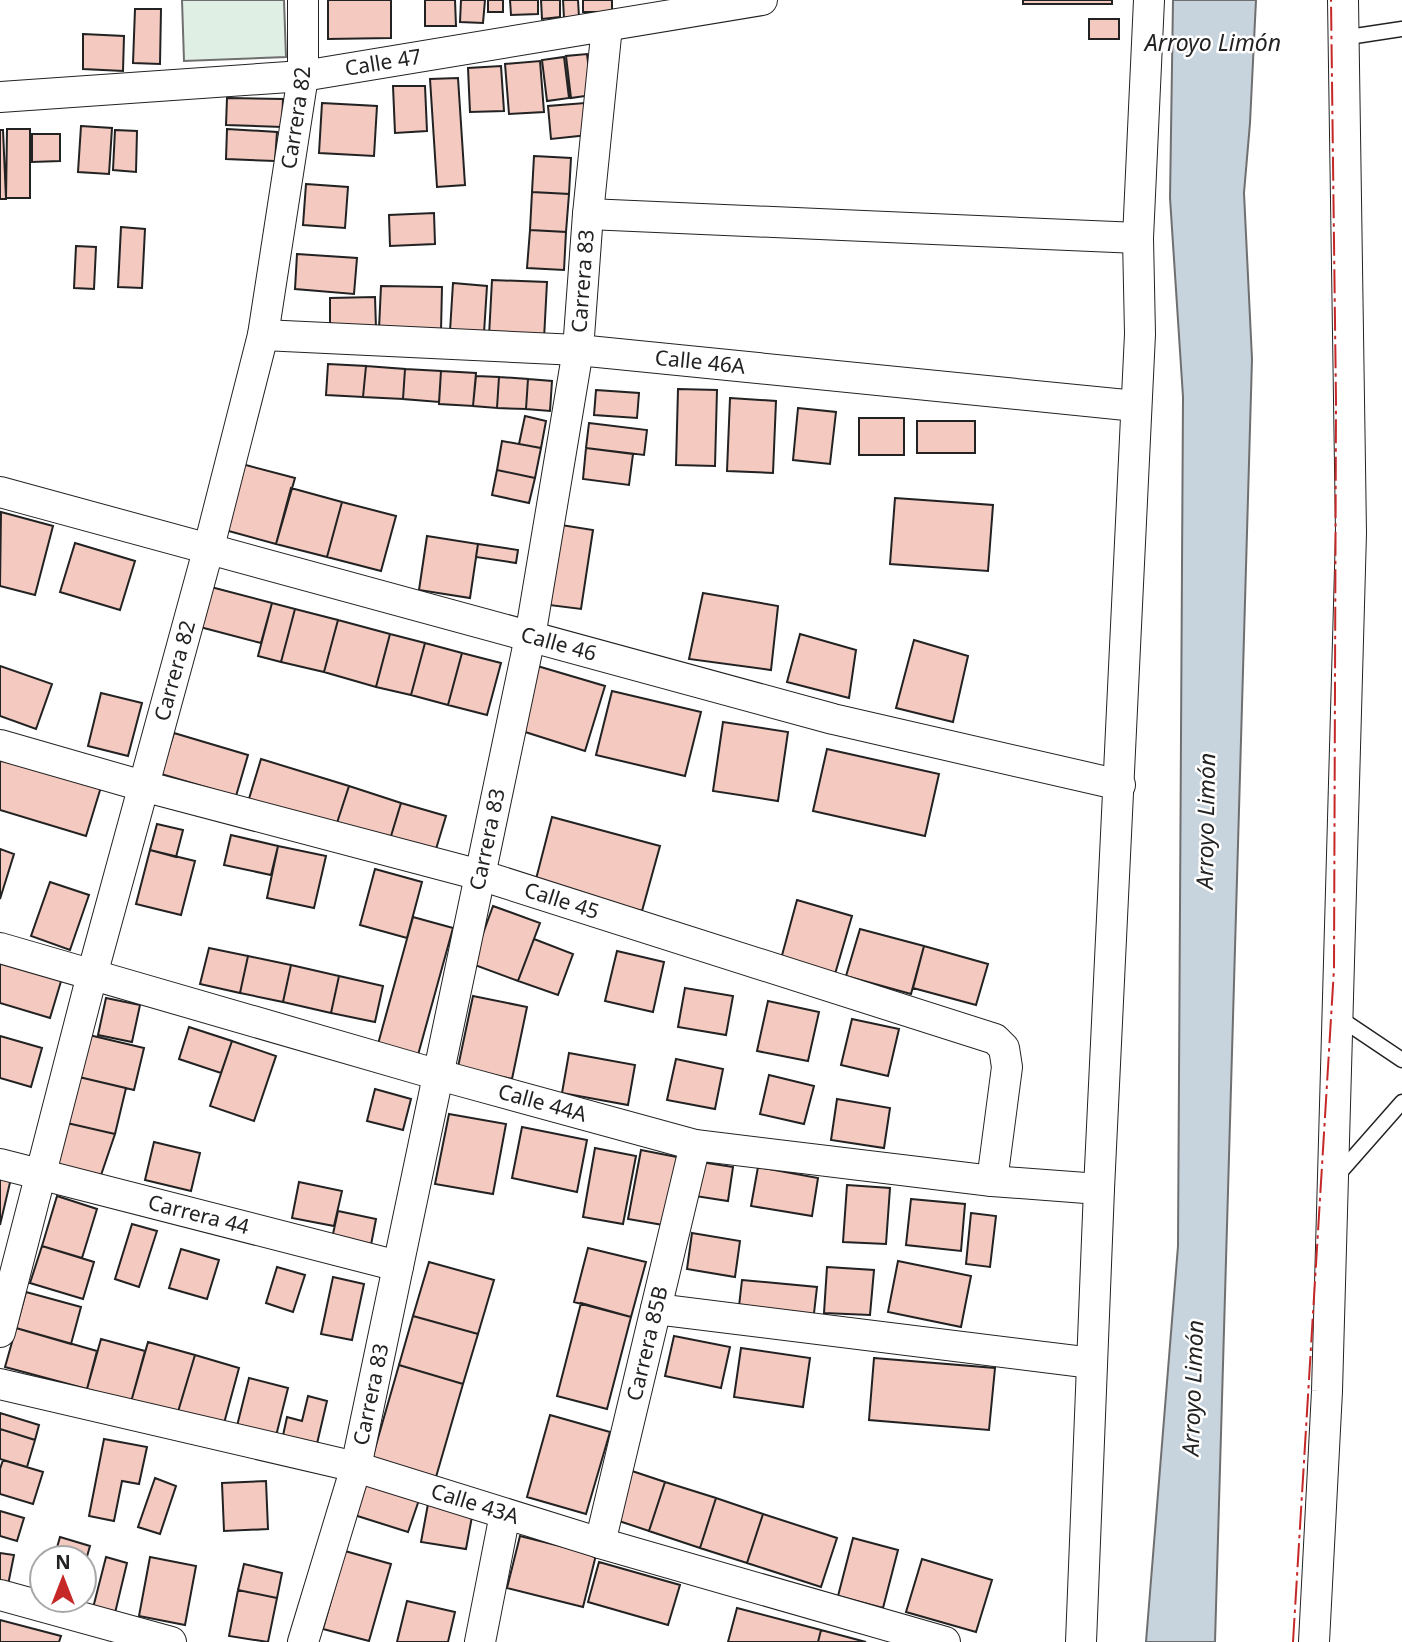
<svg xmlns="http://www.w3.org/2000/svg" width="1402" height="1642" font-family="'Noto Sans',sans-serif">
  <style>
    .green { fill: #e0efe3; stroke: #6f6f6f; stroke-width: 2 }
    .water { fill: #c7d3dd; stroke: #6f6f6f; stroke-width: 2 }
    .building { fill: #f3c9c0; stroke: #222; stroke-width: 2 }
    .lines { fill: none; stroke-linecap: round; stroke-linejoin: round }
    .service-casing { stroke: #222; stroke-width: 17 }
    .minor-casing { stroke: #222; stroke-width: 32 }
    .service { stroke: #fff; stroke-width: 14 }
    .minor { stroke: #fff; stroke-width: 30 }
    .power { stroke: #c62828; stroke-width: 2; stroke-dasharray: 24 5 3.5 5; stroke-linecap: butt }
    .labels { text-anchor: middle; stroke-width: 5; stroke-linejoin: round; paint-order: stroke }
    .street-label { font-size: 21px; fill: #222; stroke: #fff }
    .water-label { font-size: 23px; font-style: italic; fill: #222; stroke: #fff }
  </style>
  <rect width="100%" height="100%" fill="#fff"/>
  <!-- green -->
  <path class="green" d="M182 0H284L286 57 184 61Z"/>
  <!-- water -->
  <path class="water" d="M1173 0H1256L1250 123 1244 193 1252 359 1215 1642H1146L1178 1246 1183 397 1170 198Z"/>
  <!-- building -->
  <path class="building" d="M328 0H391V38L328 39Z
    M425 0H455L456 26H425Z
    M461 0H485L483 23 460 22Z
    M488 0H503V12H488Z
    M510 0H538V14L511 15Z
    M541 0H560V17L542 19Z
    M563 0H578L579 17 564 18Z
    M583 0H612V12H583Z
    M1023 0H1112V4H1023Z
    M135 9H161L160 64 133 63Z
    M1089 19H1119V39H1089Z
    M83 34 124 36 123 71 83 69Z
    M587 54 592 95 571 98 566 56Z
    M564 57 569 98 547 101 542 60Z
    M540 61 544 112 509 114 505 64Z
    M501 66 504 111 470 112 468 68Z
    M458 78 465 185 437 187 430 79Z
    M393 86H425L427 131 395 133Z
    M227 98 283 99 282 127 226 125Z
    M322 103 377 106 374 156 319 153Z
    M585 103 588 135 551 139 548 106Z
    M81 126 112 128 109 174 78 172Z
    M7 129H30V198H6Z
    M227 129 277 132 275 161 226 159Z
    M0 130H3L6 199H0Z
    M115 130 137 131 136 172 113 170Z
    M32 134H60V161L32 162Z
    M534 156 571 158 569 194 532 192Z
    M306 184 348 187 345 228 303 225Z
    M532 192 569 194 566 232 530 230Z
    M434 213 435 244 390 246 389 215Z
    M121 227 145 229 142 288 118 287Z
    M530 230 566 232 564 270 527 268Z
    M76 246 96 247 94 289 74 288Z
    M297 254 357 258 354 294 295 289Z
    M492 280 547 282 544 339 489 336Z
    M453 283 487 286 484 333 450 331Z
    M381 286 442 287 441 331 379 329Z
    M375 297 376 328 330 329V298Z
    M328 364 366 366 363 397 326 395Z
    M366 366 405 369 403 399 363 397Z
    M405 369 441 371 439 402 403 399Z
    M441 371 476 373 473 406 439 404Z
    M476 376 499 377 497 408 473 406Z
    M499 377 528 379 526 409 497 408Z
    M528 379 552 381 550 411 526 409Z
    M678 389 717 390 715 466 676 465Z
    M596 390 639 393 637 418 594 415Z
    M730 398 776 401 773 473 727 471Z
    M798 408 836 412 830 464 793 460Z
    M525 416 546 421 541 448 519 444Z
    M859 418H904V455H859Z
    M917 421H975V453H917Z
    M589 423 647 430 644 455 586 448Z
    M502 441 541 448 535 478 497 470Z
    M586 448 633 454 629 485 583 479Z
    M242 464 295 478 276 544 225 530Z
    M497 470 535 478 529 503 492 495Z
    M291 488 342 502 327 557 276 544Z
    M895 498 993 505 988 571 890 564Z
    M342 502 396 516 381 571 327 557Z
    M1 512 53 526 35 595 0 586Z
    M555 524 593 530 581 609 541 604Z
    M427 536 478 544 470 598 419 590Z
    M75 543 135 561 120 610 60 592Z
    M478 544 518 550 516 563 476 557Z
    M211 587 272 603 261 643 200 627Z
    M703 593 778 606 771 670 689 659Z
    M272 603 295 609 281 662 258 656Z
    M295 609 338 620 324 672 281 662Z
    M338 620 390 634 376 687 324 672Z
    M390 634 425 643 411 695 376 687Z
    M800 634 856 650 849 698 787 682Z
    M914 640 968 656 953 722 896 708Z
    M425 643 462 653 448 705 411 695Z
    M462 653 501 663 487 715 448 705Z
    M534 665 605 686 585 751 522 731Z
    M0 666 52 684 36 729 0 716Z
    M612 691 701 712 685 776 596 755Z
    M101 693 142 703 128 756 88 746Z
    M723 722 788 732 778 801 713 791Z
    M174 733 248 755 236 796 161 774Z
    M827 749 939 774 925 836 813 811Z
    M261 759 349 786 335 829 248 802Z
    M0 760 101 787 86 836 0 810Z
    M349 786 401 803 388 846 335 829Z
    M401 803 446 816 433 859 388 846Z
    M552 817 660 846 642 911 535 883Z
    M157 824 183 830 176 857 150 850Z
    M231 835 278 846 271 875 224 865Z
    M278 846 326 856 314 908 267 898Z
    M0 849 14 854 0 899Z
    M150 850 195 861 181 915 136 904Z
    M375 869 422 882 407 938 360 925Z
    M50 882 89 895 70 950 31 936Z
    M797 900 852 916 835 974 781 959Z
    M493 906 540 923 518 981 472 964Z
    M413 917 453 928 418 1055 378 1044Z
    M860 929 924 946 911 994 846 976Z
    M534 939 573 954 558 995 518 981Z
    M924 946 988 964 976 1005 913 988Z
    M209 948 248 956 240 993 200 984Z
    M617 951 664 962 653 1012 605 1001Z
    M248 956 291 965 283 1002 240 993Z
    M0 959 62 978 50 1018 0 1003Z
    M291 965 339 976 331 1013 283 1002Z
    M339 976 383 986 375 1022 331 1013Z
    M685 988 733 996 726 1035 678 1027Z
    M473 996 527 1007 512 1079 458 1067Z
    M106 998 140 1005 132 1042 98 1035Z
    M768 1001 819 1012 808 1061 757 1051Z
    M852 1019 899 1029 888 1076 841 1065Z
    M189 1027 232 1041 221 1073 179 1059Z
    M89 1035 144 1048 134 1090 79 1077Z
    M0 1036 42 1048 31 1087 0 1078Z
    M232 1041 276 1056 254 1121 210 1106Z
    M569 1053 635 1065 628 1105 562 1093Z
    M676 1059 723 1069 715 1109 667 1100Z
    M769 1075 814 1086 804 1124 760 1114Z
    M79 1077 126 1088 115 1134 67 1123Z
    M375 1089 411 1099 403 1130 367 1121Z
    M837 1099 890 1108 884 1148 831 1140Z
    M449 1114 506 1124 493 1194 435 1184Z
    M67 1123 115 1134 100 1178 57 1167Z
    M522 1127 587 1140 577 1192 512 1178Z
    M154 1142 200 1153 191 1191 145 1180Z
    M595 1148 636 1156 623 1224 583 1217Z
    M641 1150 682 1158 669 1226 628 1219Z
    M701 1162 733 1167 728 1201 695 1196Z
    M758 1167 818 1178 812 1216 751 1206Z
    M0 1172 12 1174 0 1225Z
    M299 1182 342 1191 334 1226 292 1218Z
    M847 1185 890 1188 886 1244 843 1242Z
    M57 1196 97 1209 82 1258 42 1246Z
    M911 1199 965 1204 961 1251 906 1245Z
    M338 1211 376 1219 370 1250 331 1243Z
    M971 1213 996 1216 990 1267 966 1264Z
    M132 1224 157 1231 139 1287 115 1279Z
    M692 1233 740 1241 735 1277 687 1269Z
    M42 1246 94 1262 83 1299 30 1283Z
    M588 1248 646 1262 631 1317 574 1302Z
    M181 1249 219 1260 207 1299 169 1288Z
    M898 1261 971 1276 961 1327 888 1312Z
    M429 1262 494 1280 478 1334 413 1316Z
    M277 1267 305 1275 293 1312 266 1303Z
    M827 1267 874 1270 870 1315 824 1313Z
    M333 1277 364 1284 352 1340 321 1334Z
    M742 1280 817 1287 813 1322 738 1315Z
    M26 1292 81 1307 71 1344 16 1328Z
    M581 1303 631 1317 607 1409 557 1396Z
    M413 1316 478 1334 463 1384 399 1365Z
    M16 1328 97 1351 87 1389 5 1367Z
    M674 1336 730 1347 721 1388 665 1376Z
    M101 1339 145 1351 131 1402 87 1389Z
    M148 1342 195 1355 177 1415 131 1402Z
    M741 1348 810 1358 803 1407 734 1397Z
    M195 1355 239 1368 223 1427 177 1415Z
    M874 1358 995 1368 989 1430 869 1420Z
    M399 1365 463 1384 436 1477 372 1459Z
    M249 1378 288 1388 275 1440 236 1430Z
    M308 1396 327 1401 316 1448 282 1440 287 1417 302 1421Z
    M0 1413 39 1425 35 1440 0 1429Z
    M550 1415 610 1432 586 1514 527 1497Z
    M0 1429 35 1440 27 1467 0 1459Z
    M104 1439 147 1447 139 1484 122 1481 114 1521 89 1516Z
    M3 1460 43 1472 33 1504 0 1494V1469Z
    M629 1470 665 1482 649 1531 613 1519Z
    M155 1478 176 1486 160 1534 138 1527Z
    M266 1481 268 1529 224 1531 222 1483Z
    M359 1481 419 1500 408 1532 348 1513Z
    M665 1482 716 1498 700 1548 649 1531Z
    M716 1498 763 1514 747 1563 700 1548Z
    M428 1504 473 1511 466 1549 421 1542Z
    M0 1511 24 1518 17 1541 0 1536Z
    M763 1514 837 1538 821 1587 747 1563Z
    M520 1536 596 1555 583 1607 507 1588Z
    M60 1537 90 1546 84 1567V1558H54Z
    M853 1538 898 1550 883 1608 838 1596Z
    M345 1551 391 1564 369 1641 323 1629Z
    M0 1553 14 1555 8 1585 0 1584Z
    M106 1557 127 1563 115 1613 93 1608Z
    M150 1557 196 1566 185 1625 139 1616Z
    M922 1559 992 1580 976 1632 906 1612Z
    M599 1562 680 1585 668 1625 588 1602Z
    M244 1564 282 1573 277 1598 238 1590Z
    M238 1590 277 1598 268 1642 229 1636Z
    M407 1601 455 1612 448 1642H397Z
    M737 1608 821 1630 818 1642H728Z
    M0 1620 61 1636 59 1642H0Z
    M821 1630 866 1642H818Z"/>
  <g class="lines">
    <defs>
      <path id="service" d="M1342 38 1402 29
        M1338 1017 1402 1060
        M1336 1177 1402 1102"/>
      <g id="minor">
        <path id="s1" d="M0 97 303 76 762 0"/>
        <path d="M588 214 1138 238"/>
        <path id="s2" d="M263 335 578 350 1136 406"/>
        <path id="s3" d="M0 492 833 719 1120 785"/>
        <path id="s4" d="M0 745 143 786 480 875 995 1039 1004 1048 1007 1067 992 1181"/>
        <path id="s5" d="M0 948 439 1075 695 1145 992 1181 1099 1189"/>
        <path id="s6" d="M0 1164 398 1266"/>
        <path d="M656 1309 1092 1363"/>
        <path id="s7" d="M0 1332 92 975 209 547 263 335 303 76V0"/>
        <path id="s8" d="M0 1384 356 1467 600 1543 945 1642"/>
        <path id="s9" d="M600 1543 695 1145"/>
        <path d="M0 1595 171 1642"/>
        <path id="s10" d="M303 1642 356 1467 530 637 578 350 588 214 607 26"/>
        <path d="M480 1642 505 1514"/>
        <path d="M1081 1642 1099 1189 1140 334 1138 238 1149 0"/>
        <path d="M1314 1642 1327 1391 1351 533 1343 0"/>
      </g>
    </defs>
    <!-- service casing -->
    <use href="#service" class="service-casing"/>
    <!-- minor casing -->
    <use href="#minor" class="minor-casing"/>
    <!-- service -->
    <use href="#service" class="service"/>
    <!-- minor -->
    <use href="#minor" class="minor"/>
    <!-- power -->
    <path class="power" d="M1293 1642 1334 969 1336 402 1331 0"/>
  </g>
  <g class="labels">
    <!-- street labels -->
    <g class="street-label">
      <text dy="7" stroke="none"><textPath href="#s1" startOffset="385">Calle 47</textPath></text>
      <text dy="7" stroke="none"><textPath href="#s7" startOffset="1251">Carrera 82</textPath></text>
      <text dy="7" stroke="none"><textPath href="#s10" startOffset="1391">Carrera 83</textPath></text>
      <text dy="7" stroke="none"><textPath href="#s2" startOffset="438">Calle 46A</textPath></text>
      <text dy="7" stroke="none"><textPath href="#s3" startOffset="579">Calle 46</textPath></text>
      <text dy="7" stroke="none"><textPath href="#s7" startOffset="684">Carrera 82</textPath></text>
      <text dy="7" stroke="none"><textPath href="#s10" startOffset="824">Carrera 83</textPath></text>
      <text dy="7" stroke="none"><textPath href="#s4" startOffset="583">Calle 45</textPath></text>
      <text dy="7" stroke="none"><textPath href="#s5" startOffset="564">Calle 44A</textPath></text>
      <text dy="7" stroke="none"><textPath href="#s6" startOffset="205">Carrera 44</textPath></text>
      <text dy="7" stroke="none"><textPath href="#s9" startOffset="205">Carrera 85B</textPath></text>
      <text dy="7" stroke="none"><textPath href="#s10" startOffset="257">Carrera 83</textPath></text>
      <text dy="7" stroke="none"><textPath href="#s8" startOffset="490">Calle 43A</textPath></text>
    </g>
    <!-- water labels -->
    <g class="water-label">
      <text x="1213" y="51">Arroyo Limón</text>
      <text transform="translate(1206 821) rotate(-89)" y="8">Arroyo Limón</text>
      <text transform="translate(1193 1388) rotate(-88)" y="8">Arroyo Limón</text>
    </g>
  </g>
  <!-- north arrow -->
  <g transform="translate(63 1579)"><circle r="33" fill="#ffffff" stroke="#a7a7a7" stroke-width="2"/>
  <path d="M0-5L12 26L0 18L-12 26Z" fill="#c62828"/>
  <text y="-10" font-size="19" font-weight="bold" text-anchor="middle" fill="#222222">N</text>
  </g>
</svg>
